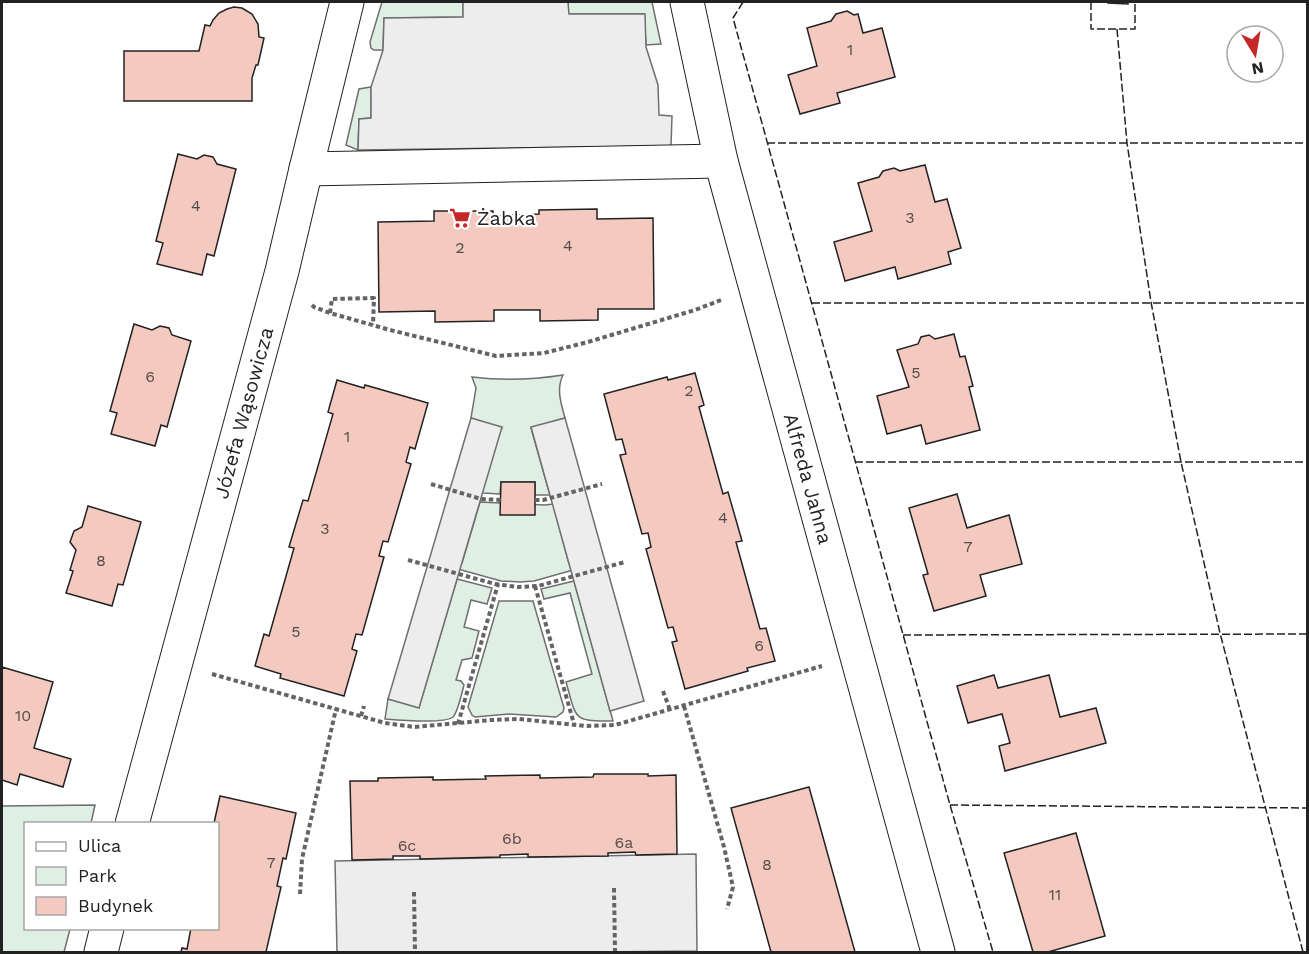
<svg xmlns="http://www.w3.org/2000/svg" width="1309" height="954" font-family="'Work Sans',sans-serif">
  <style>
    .green { fill: #e0efe3; stroke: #6f6f6f; stroke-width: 1.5 }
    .parking { fill: #ededed; stroke: #6f6f6f; stroke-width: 1.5 }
    .building { fill: #f3c9c0; stroke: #222; stroke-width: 1.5 }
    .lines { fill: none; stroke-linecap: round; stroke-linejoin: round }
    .minor-casing { stroke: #222; stroke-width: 35 }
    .path { stroke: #646464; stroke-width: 4; stroke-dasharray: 4.5 3; stroke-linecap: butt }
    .minor { stroke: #fff; stroke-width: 33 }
    .fence { stroke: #222; stroke-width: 1.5; stroke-dasharray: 8 3; stroke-linecap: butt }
    .labels { text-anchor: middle; stroke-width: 4.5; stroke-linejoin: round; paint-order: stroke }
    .number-label { font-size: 16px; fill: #564c4a }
    .poi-label { font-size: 20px; fill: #222; stroke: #fff; text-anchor: start }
    .street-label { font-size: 20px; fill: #222; stroke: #fff }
  </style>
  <rect width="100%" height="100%" fill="#fff"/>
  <!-- green -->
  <path class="green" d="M382 2H463V17L384 18 383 50H374L371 48 370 42Z
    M568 2H652L661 44 646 45 644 14H568Z
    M371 87V118L359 119 358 150 346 145 359 89Z
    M563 375C556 389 561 403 565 418L531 428 550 495H535V482H501L500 494 483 493 452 484 502 428 471 418 476 388 472 377C504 381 531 380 563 375Z
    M480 502 545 505 553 504 569 564 605 561 534 581 520 582 501 581 429 561 462 563Z
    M457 579 492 588 487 604 471 600 464 627 479 631 472 658 462 660 456 680 461 681 464 685C462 692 458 712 453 717 444 724 397 720 385 719L388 699 419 707Z
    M574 581 613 721C572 721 577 720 566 682L592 674 570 593 544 599 541 589Z
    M499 601H533L564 708 563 712 556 717 509 714 475 717 472 715 468 707Z
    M95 805 91 823 26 824V928L70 929 64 952H2V806Z"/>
  <!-- parking -->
  <path class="parking" d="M463 2H568L569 14H645L646 47 658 85 659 115 672 116 671 146 358 150 359 119 371 118V87L383 50 384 18 463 17Z
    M471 418 502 427 419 708 388 699Z
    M565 418 644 701 610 711 531 427Z
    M696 854 697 951 594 952H337L335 861Z"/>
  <!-- building -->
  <path class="building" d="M1108 2H1128V4L1108 3Z
    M234 7 242 8 252 14 258 24 259 37 264 38 258 65H256L252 78V101H124V51H199L205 25 210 26 213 20 219 13 227 9Z
    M847 11 854 15 858 14 863 33 882 28 895 77 837 93 840 103 800 114 788 75 817 66 807 28 831 21 836 14Z
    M178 154 197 159 204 155 213 157 217 164 236 169 214 256 207 254 202 275 157 264 163 243 156 241Z
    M925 165 935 202 947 199 961 248 948 252 951 264 898 279 895 267 845 281 834 242 872 231 858 183 879 177 883 171 894 168 900 171Z
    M597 209V219L653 218 654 309H598V320L540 321V310H494V321L435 322V311L379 312 378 222 434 221V211H493V216L539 214V210Z
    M134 324 152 330 160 326 169 328 172 335 191 341 167 427 161 425 155 446 111 434 117 413 110 411Z
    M954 334 960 357 965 356 973 386 969 387 980 430 926 444 921 425 887 434 877 396 909 387 897 350 918 344 921 337 929 335 935 339Z
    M695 373 704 405 699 407 723 494 728 492 742 541 736 542 760 629 766 628 775 661 747 668 748 671 685 689 672 642 677 641 673 627 668 628 646 549 651 547 648 533 642 534 620 455 626 454 622 439 616 440 604 394 667 377 668 380Z
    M337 380 364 388 365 385 428 403 415 449 410 447 406 462 411 464 388 542 383 541 379 556 384 557 362 635 356 634 352 649 357 651 344 696 280 678 281 674 255 666 264 634 269 636 294 548 289 547 303 500 308 501 333 414 328 412Z
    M501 482H535V515H500Z
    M957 494 967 528 1009 515 1022 564 980 575 986 596 934 611 923 575 928 574 909 508Z
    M88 506 141 522 123 585 118 584 112 606 66 593 73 571 70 570 76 550 70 542 74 531 82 527Z
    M2 667 53 682 34 748 71 759 63 787 20 774 17 785 2 780Z
    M994 675 998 688 1049 675 1060 717 1096 708 1106 743 1005 771 999 746 1010 743 1002 714 968 723 957 686Z
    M594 774H648V776L676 775 677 854 636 855 635 852 608 853V856L528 857V854L500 855V857L420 859V856H393V859L352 860 350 781H378V778L433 777V780L486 779 485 776 540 775V778L593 777Z
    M809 787 855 952H771L731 808Z
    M220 796 296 813 286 859 283 858 277 886 281 887 266 952H181L182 948 187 949 191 928H218V824H209L214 823Z
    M1076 833 1105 936 1048 952H1033L1004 853Z"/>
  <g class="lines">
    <defs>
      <g id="minor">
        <path id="s1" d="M687 2 721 161 938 952"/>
        <path d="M306 169 721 161"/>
        <path id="s2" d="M132 824 282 271 306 169 347 2"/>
        <path d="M101 952 107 928"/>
      </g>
    </defs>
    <!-- minor casing -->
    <use href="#minor" class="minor-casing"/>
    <!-- path -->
    <path class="path" d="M312 305 314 307 330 313 390 330 496 356 544 353 588 342 695 310 721 300
      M330 313 332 299 374 298 373 325
      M431 484 481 499 501 500
      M535 500H543L602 484
      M408 560 495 584 518 587 538 586 625 562
      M535 586 574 724
      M212 674 385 723 414 727 491 720 519 719 586 726 615 725 822 666
      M663 691 670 710
      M684 706 724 847 733 887 727 909
      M361 716 364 706
      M458 724 498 584
      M614 888 615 952
      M414 892 415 952
      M300 894 302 859 336 709"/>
    <!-- minor -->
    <use href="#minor" class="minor"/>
    <!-- fence -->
    <path class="fence" d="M743 2 733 18 950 805 993 952
      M1091 2V29H1135V2
      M1117 29 1127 143 1151 302 1181 462 1220 633 1303 952
      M767 143H1308
      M812 303H1308
      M855 462H1308
      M903 635 1308 634
      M950 805 1308 808"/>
  </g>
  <!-- icons -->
  <defs>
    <symbol id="supermarket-bare" viewBox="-9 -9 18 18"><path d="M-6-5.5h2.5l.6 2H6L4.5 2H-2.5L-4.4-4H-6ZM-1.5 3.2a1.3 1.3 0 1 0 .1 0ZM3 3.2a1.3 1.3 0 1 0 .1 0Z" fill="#c62828" stroke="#fff" stroke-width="2.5" paint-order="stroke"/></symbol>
  </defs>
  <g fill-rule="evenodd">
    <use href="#supermarket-bare" x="445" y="203" width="30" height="30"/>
  </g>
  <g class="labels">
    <!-- number labels -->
    <g class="number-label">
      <text x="850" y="55">1</text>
      <text x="196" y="211">4</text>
      <text x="910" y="223">3</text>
      <text x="568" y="251">4</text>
      <text x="460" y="253">2</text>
      <text x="916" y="378">5</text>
      <text x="150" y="382">6</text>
      <text x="689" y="396">2</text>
      <text x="347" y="442">1</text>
      <text x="723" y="523">4</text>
      <text x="325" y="534">3</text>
      <text x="968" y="552">7</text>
      <text x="101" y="566">8</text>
      <text x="296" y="637">5</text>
      <text x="759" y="651">6</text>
      <text x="23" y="721">10</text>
      <text x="512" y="844">6b</text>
      <text x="624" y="848">6a</text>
      <text x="407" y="851">6c</text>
      <text x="271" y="868">7</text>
      <text x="767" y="870">8</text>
      <text x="1055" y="900">11</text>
    </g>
    <!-- poi labels -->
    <g class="poi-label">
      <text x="477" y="225">Żabka</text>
    </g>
    <!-- street labels -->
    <g class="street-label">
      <text dy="7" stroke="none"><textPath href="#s2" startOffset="426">Józefa Wąsowicza</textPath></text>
      <text dy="7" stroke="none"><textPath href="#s1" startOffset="492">Alfreda Jahna</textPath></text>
    </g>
  </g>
  <!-- border -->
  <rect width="1309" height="954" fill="none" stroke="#222222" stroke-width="6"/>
  <!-- legend -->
  <rect x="24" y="822" width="195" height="108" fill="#ffffff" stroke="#a7a7a7" stroke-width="1.5"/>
  <rect x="36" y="842" width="30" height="9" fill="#ffffff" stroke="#a7a7a7" stroke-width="1.5"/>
  <text x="78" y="852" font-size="18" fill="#222222">Ulica</text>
  <rect x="36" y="867" width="30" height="18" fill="#e0efe3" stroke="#a7a7a7" stroke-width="1.5"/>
  <text x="78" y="882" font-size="18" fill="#222222">Park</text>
  <rect x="36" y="897" width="30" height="18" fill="#f3c9c0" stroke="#a7a7a7" stroke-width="1.5"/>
  <text x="78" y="912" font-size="18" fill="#222222">Budynek</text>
  <!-- north arrow -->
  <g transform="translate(1255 54) rotate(169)"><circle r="28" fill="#ffffff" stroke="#a7a7a7" stroke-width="1.5"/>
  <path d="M0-4.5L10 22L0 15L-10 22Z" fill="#c62828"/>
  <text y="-9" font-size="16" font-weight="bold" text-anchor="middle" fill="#222222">N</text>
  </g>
</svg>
